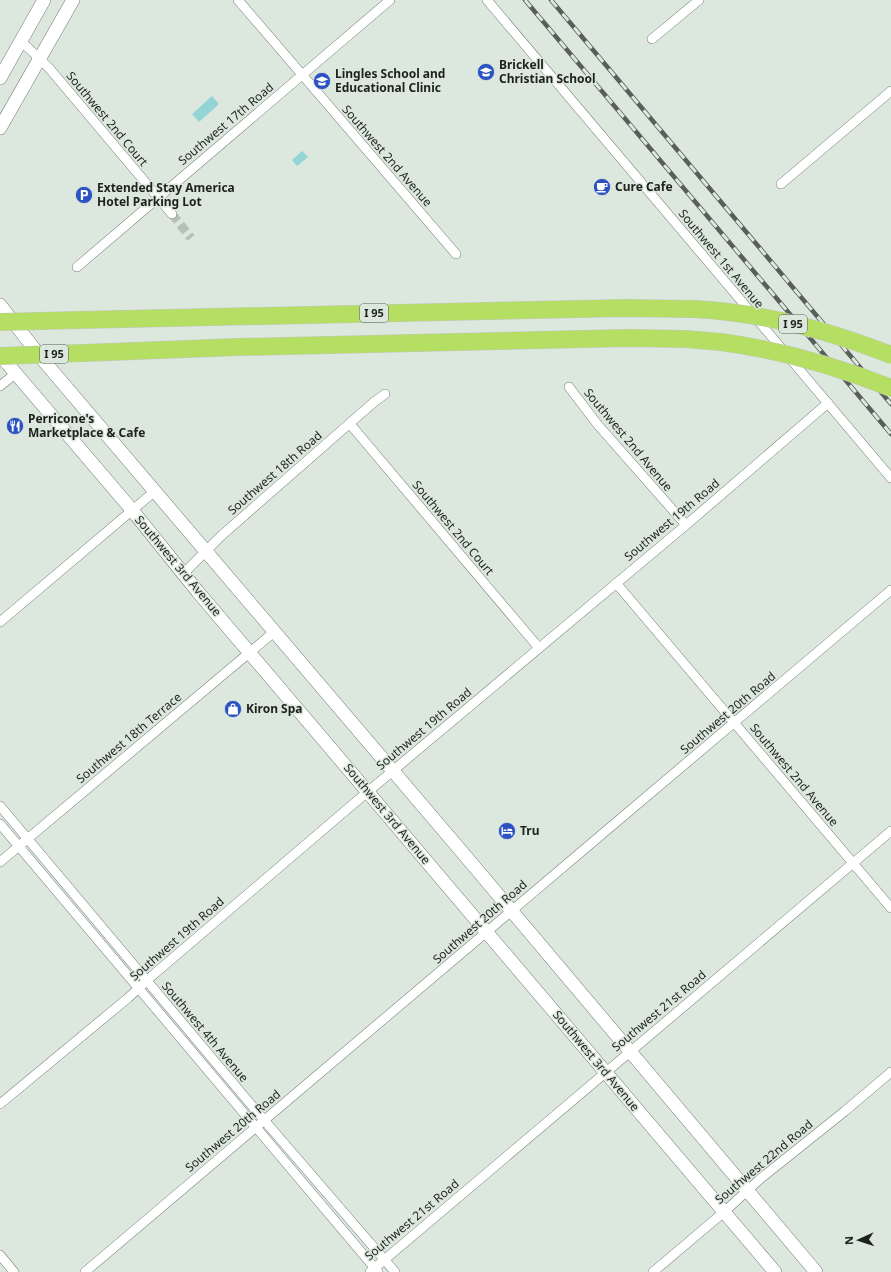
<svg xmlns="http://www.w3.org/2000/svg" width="891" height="1272" font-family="'Noto Sans',sans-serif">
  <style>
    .water { fill: #92d5d4 }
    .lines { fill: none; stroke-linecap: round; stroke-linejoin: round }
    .street-tunnel { stroke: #b6c0b7; stroke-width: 9; stroke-dasharray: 9 4.5; stroke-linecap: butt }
    .street-casing { stroke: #757f76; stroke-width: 10 }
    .secondary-casing { stroke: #757f76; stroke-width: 14 }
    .highway-casing { stroke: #c4c6c5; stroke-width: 18 }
    .street { stroke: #fff; stroke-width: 9 }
    .secondary { stroke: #fff; stroke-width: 13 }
    .highway { stroke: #b5df62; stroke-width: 17 }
    .rail-casing { stroke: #585e59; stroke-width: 4.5 }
    .rail { stroke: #dce7dd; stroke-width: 3; stroke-dasharray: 9; stroke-linecap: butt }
    .highway-bridge-casing { stroke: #c4c6c5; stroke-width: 18; stroke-linecap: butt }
    .highway-bridge { stroke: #b5df62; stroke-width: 17 }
    .labels { text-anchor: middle; stroke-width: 3; stroke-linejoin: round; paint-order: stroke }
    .shield { fill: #dce7dd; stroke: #575d58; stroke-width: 1 }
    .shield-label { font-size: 11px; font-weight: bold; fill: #1e221f }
    .poi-label { font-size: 12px; font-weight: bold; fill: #1e221f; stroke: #dce7dd; text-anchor: start }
    .street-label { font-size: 12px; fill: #1e221f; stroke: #dce7dd }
  </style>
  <rect width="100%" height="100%" fill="#dce7dd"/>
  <!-- water -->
  <path class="water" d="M212 96 219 104 199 122 192 114Z
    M302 151 308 157 297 166 292 160Z"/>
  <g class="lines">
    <!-- street-tunnel -->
    <path class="street-tunnel" d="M172 214 191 238"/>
    <defs>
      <path id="street" d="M238 0 456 254
        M487 0 891 478
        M652 39 699 0
        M21 41 49 68 172 214
        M781 184 891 91
        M77 267 390 0
        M0 386 15 374
        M569 387 598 425 686 525
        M350 424 539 648
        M183 574 221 536 374 402 385 394
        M616 583 891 908
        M0 622 155 491
        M0 806 264 1120 395 1272
        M0 824 378 1272
        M0 862 274 632
        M0 1104 128 998 153 975 352 805 686 525 828 403
        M0 1255 14 1272
        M85 1272C354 1044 622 817 891 590
        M370 1272 891 831
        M653 1272 724 1212 760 1179 845 1111 891 1072"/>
      <path id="secondary" d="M0 78 44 0
        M0 128 73 0
        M0 305 43 360 462 852 816 1272
        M0 355 132 510 198 592 775 1272"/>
      <path id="highway" d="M79 320 626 308 692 309
        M109 352 238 347 628 338 685 339 721 342"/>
    </defs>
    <!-- street casing -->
    <use href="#street" class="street-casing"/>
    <!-- secondary casing -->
    <use href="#secondary" class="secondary-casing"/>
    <!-- highway casing -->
    <use href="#highway" class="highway-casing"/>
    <!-- street -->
    <use href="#street" class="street"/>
    <!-- secondary -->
    <use href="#secondary" class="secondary"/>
    <!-- highway -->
    <use href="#highway" class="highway"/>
    <defs>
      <path id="rail" d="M525 0 891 434
        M551 0 891 404"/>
    </defs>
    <!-- rail casing -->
    <use href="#rail" class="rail-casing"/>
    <!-- rail -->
    <use href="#rail" class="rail"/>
    <defs>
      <path id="highway-bridge" d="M692 309C760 312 828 330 891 355
        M0 322 79 320
        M721 342C780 350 836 366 891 388
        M0 356 109 352"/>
    </defs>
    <!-- highway-bridge casing -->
    <use href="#highway-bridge" class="highway-bridge-casing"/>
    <!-- highway-bridge -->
    <use href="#highway-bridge" class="highway-bridge"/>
  </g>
  <!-- icons -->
  <defs>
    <symbol id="school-disc" viewBox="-11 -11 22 22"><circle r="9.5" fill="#2d53c3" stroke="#dce7dd"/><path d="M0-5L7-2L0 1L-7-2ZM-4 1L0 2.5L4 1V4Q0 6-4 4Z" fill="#fff"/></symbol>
    <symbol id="cafe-disc" viewBox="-11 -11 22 22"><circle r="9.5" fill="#2d53c3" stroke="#dce7dd"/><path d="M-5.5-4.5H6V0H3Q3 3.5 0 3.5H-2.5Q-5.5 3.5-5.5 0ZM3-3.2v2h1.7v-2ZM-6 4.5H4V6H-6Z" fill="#fff"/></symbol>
    <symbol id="parking-disc" viewBox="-11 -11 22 22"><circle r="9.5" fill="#2d53c3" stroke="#dce7dd"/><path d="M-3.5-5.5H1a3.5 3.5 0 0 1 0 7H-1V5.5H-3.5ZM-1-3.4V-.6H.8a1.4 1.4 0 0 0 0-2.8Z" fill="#fff"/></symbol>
    <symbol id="restaurant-disc" viewBox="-11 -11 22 22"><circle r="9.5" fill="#2d53c3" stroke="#dce7dd"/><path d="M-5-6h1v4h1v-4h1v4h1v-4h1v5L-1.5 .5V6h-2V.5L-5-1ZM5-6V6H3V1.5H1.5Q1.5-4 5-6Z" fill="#fff"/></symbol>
    <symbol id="shop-disc" viewBox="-11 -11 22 22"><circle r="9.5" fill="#2d53c3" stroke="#dce7dd"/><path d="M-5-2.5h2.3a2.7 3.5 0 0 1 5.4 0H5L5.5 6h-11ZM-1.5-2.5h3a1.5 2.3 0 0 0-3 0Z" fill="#fff"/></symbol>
    <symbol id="hotel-disc" viewBox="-11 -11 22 22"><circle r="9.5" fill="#2d53c3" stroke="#dce7dd"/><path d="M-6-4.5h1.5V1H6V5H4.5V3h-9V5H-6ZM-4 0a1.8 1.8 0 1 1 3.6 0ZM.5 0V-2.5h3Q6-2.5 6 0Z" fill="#fff"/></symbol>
  </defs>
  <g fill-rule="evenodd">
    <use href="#school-disc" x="476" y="62" width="20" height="20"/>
    <use href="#school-disc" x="312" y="71" width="20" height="20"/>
    <use href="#cafe-disc" x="592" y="177" width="20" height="20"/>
    <use href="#parking-disc" x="74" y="185" width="20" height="20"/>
    <use href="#restaurant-disc" x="5" y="416" width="20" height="20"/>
    <use href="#shop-disc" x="223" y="699" width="20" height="20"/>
    <use href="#hotel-disc" x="497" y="821" width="20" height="20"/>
  </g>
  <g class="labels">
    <!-- shield labels -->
    <g class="shield">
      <rect x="360" y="304" width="28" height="18" rx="3"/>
      <rect x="779" y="315" width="28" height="18" rx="3"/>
      <rect x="40" y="345" width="28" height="18" rx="3"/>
    </g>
    <g class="shield-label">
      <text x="374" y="317">I 95</text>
      <text x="793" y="328">I 95</text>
      <text x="54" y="358">I 95</text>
    </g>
    <!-- poi labels -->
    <g class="poi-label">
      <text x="499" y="69">Brickell<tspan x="499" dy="14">Christian School</tspan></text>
      <text x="335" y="78">Lingles School and<tspan x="335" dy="14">Educational Clinic</tspan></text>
      <text x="615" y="191">Cure Cafe</text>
      <text x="97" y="192">Extended Stay America<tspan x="97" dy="14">Hotel Parking Lot</tspan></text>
      <text x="28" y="423">Perricone's<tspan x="28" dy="14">Marketplace &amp; Cafe</tspan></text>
      <text x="246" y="713">Kiron Spa</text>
      <text x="520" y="835">Tru</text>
    </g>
    <!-- street labels -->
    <g class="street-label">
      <text transform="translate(107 119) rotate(50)" y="4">Southwest 2nd Court</text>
      <text transform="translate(226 124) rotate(-40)" y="4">Southwest 17th Road</text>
      <text transform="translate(387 156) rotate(49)" y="4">Southwest 2nd Avenue</text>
      <text transform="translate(721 259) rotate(50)" y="4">Southwest 1st Avenue</text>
      <text transform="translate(628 440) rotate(50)" y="4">Southwest 2nd Avenue</text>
      <text transform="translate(275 473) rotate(-41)" y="4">Southwest 18th Road</text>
      <text transform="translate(672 520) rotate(-40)" y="4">Southwest 19th Road</text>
      <text transform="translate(453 528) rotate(50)" y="4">Southwest 2nd Court</text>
      <text transform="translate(178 566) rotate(50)" y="4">Southwest 3rd Avenue</text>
      <text transform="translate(728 713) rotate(-40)" y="4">Southwest 20th Road</text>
      <text transform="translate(424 729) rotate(-40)" y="4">Southwest 19th Road</text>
      <text transform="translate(129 738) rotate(-40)" y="4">Southwest 18th Terrace</text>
      <text transform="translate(794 775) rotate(50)" y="4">Southwest 2nd Avenue</text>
      <text transform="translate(387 814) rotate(50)" y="4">Southwest 3rd Avenue</text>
      <text transform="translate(480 922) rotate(-41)" y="4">Southwest 20th Road</text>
      <text transform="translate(177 939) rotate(-41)" y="4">Southwest 19th Road</text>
      <text transform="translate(659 1011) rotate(-40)" y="4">Southwest 21st Road</text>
      <text transform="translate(205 1032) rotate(50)" y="4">Southwest 4th Avenue</text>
      <text transform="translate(596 1061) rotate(50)" y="4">Southwest 3rd Avenue</text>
      <text transform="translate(233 1131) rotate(-40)" y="4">Southwest 20th Road</text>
      <text transform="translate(764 1162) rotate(-40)" y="4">Southwest 22nd Road</text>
      <text transform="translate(412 1220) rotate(-40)" y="4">Southwest 21st Road</text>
    </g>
  </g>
  <!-- north arrow -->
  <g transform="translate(859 1240) rotate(267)" stroke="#dce7dd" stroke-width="3" paint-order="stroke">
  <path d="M0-3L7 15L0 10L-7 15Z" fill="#1e221f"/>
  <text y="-6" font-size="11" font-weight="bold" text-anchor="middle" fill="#1e221f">N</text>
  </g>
</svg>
